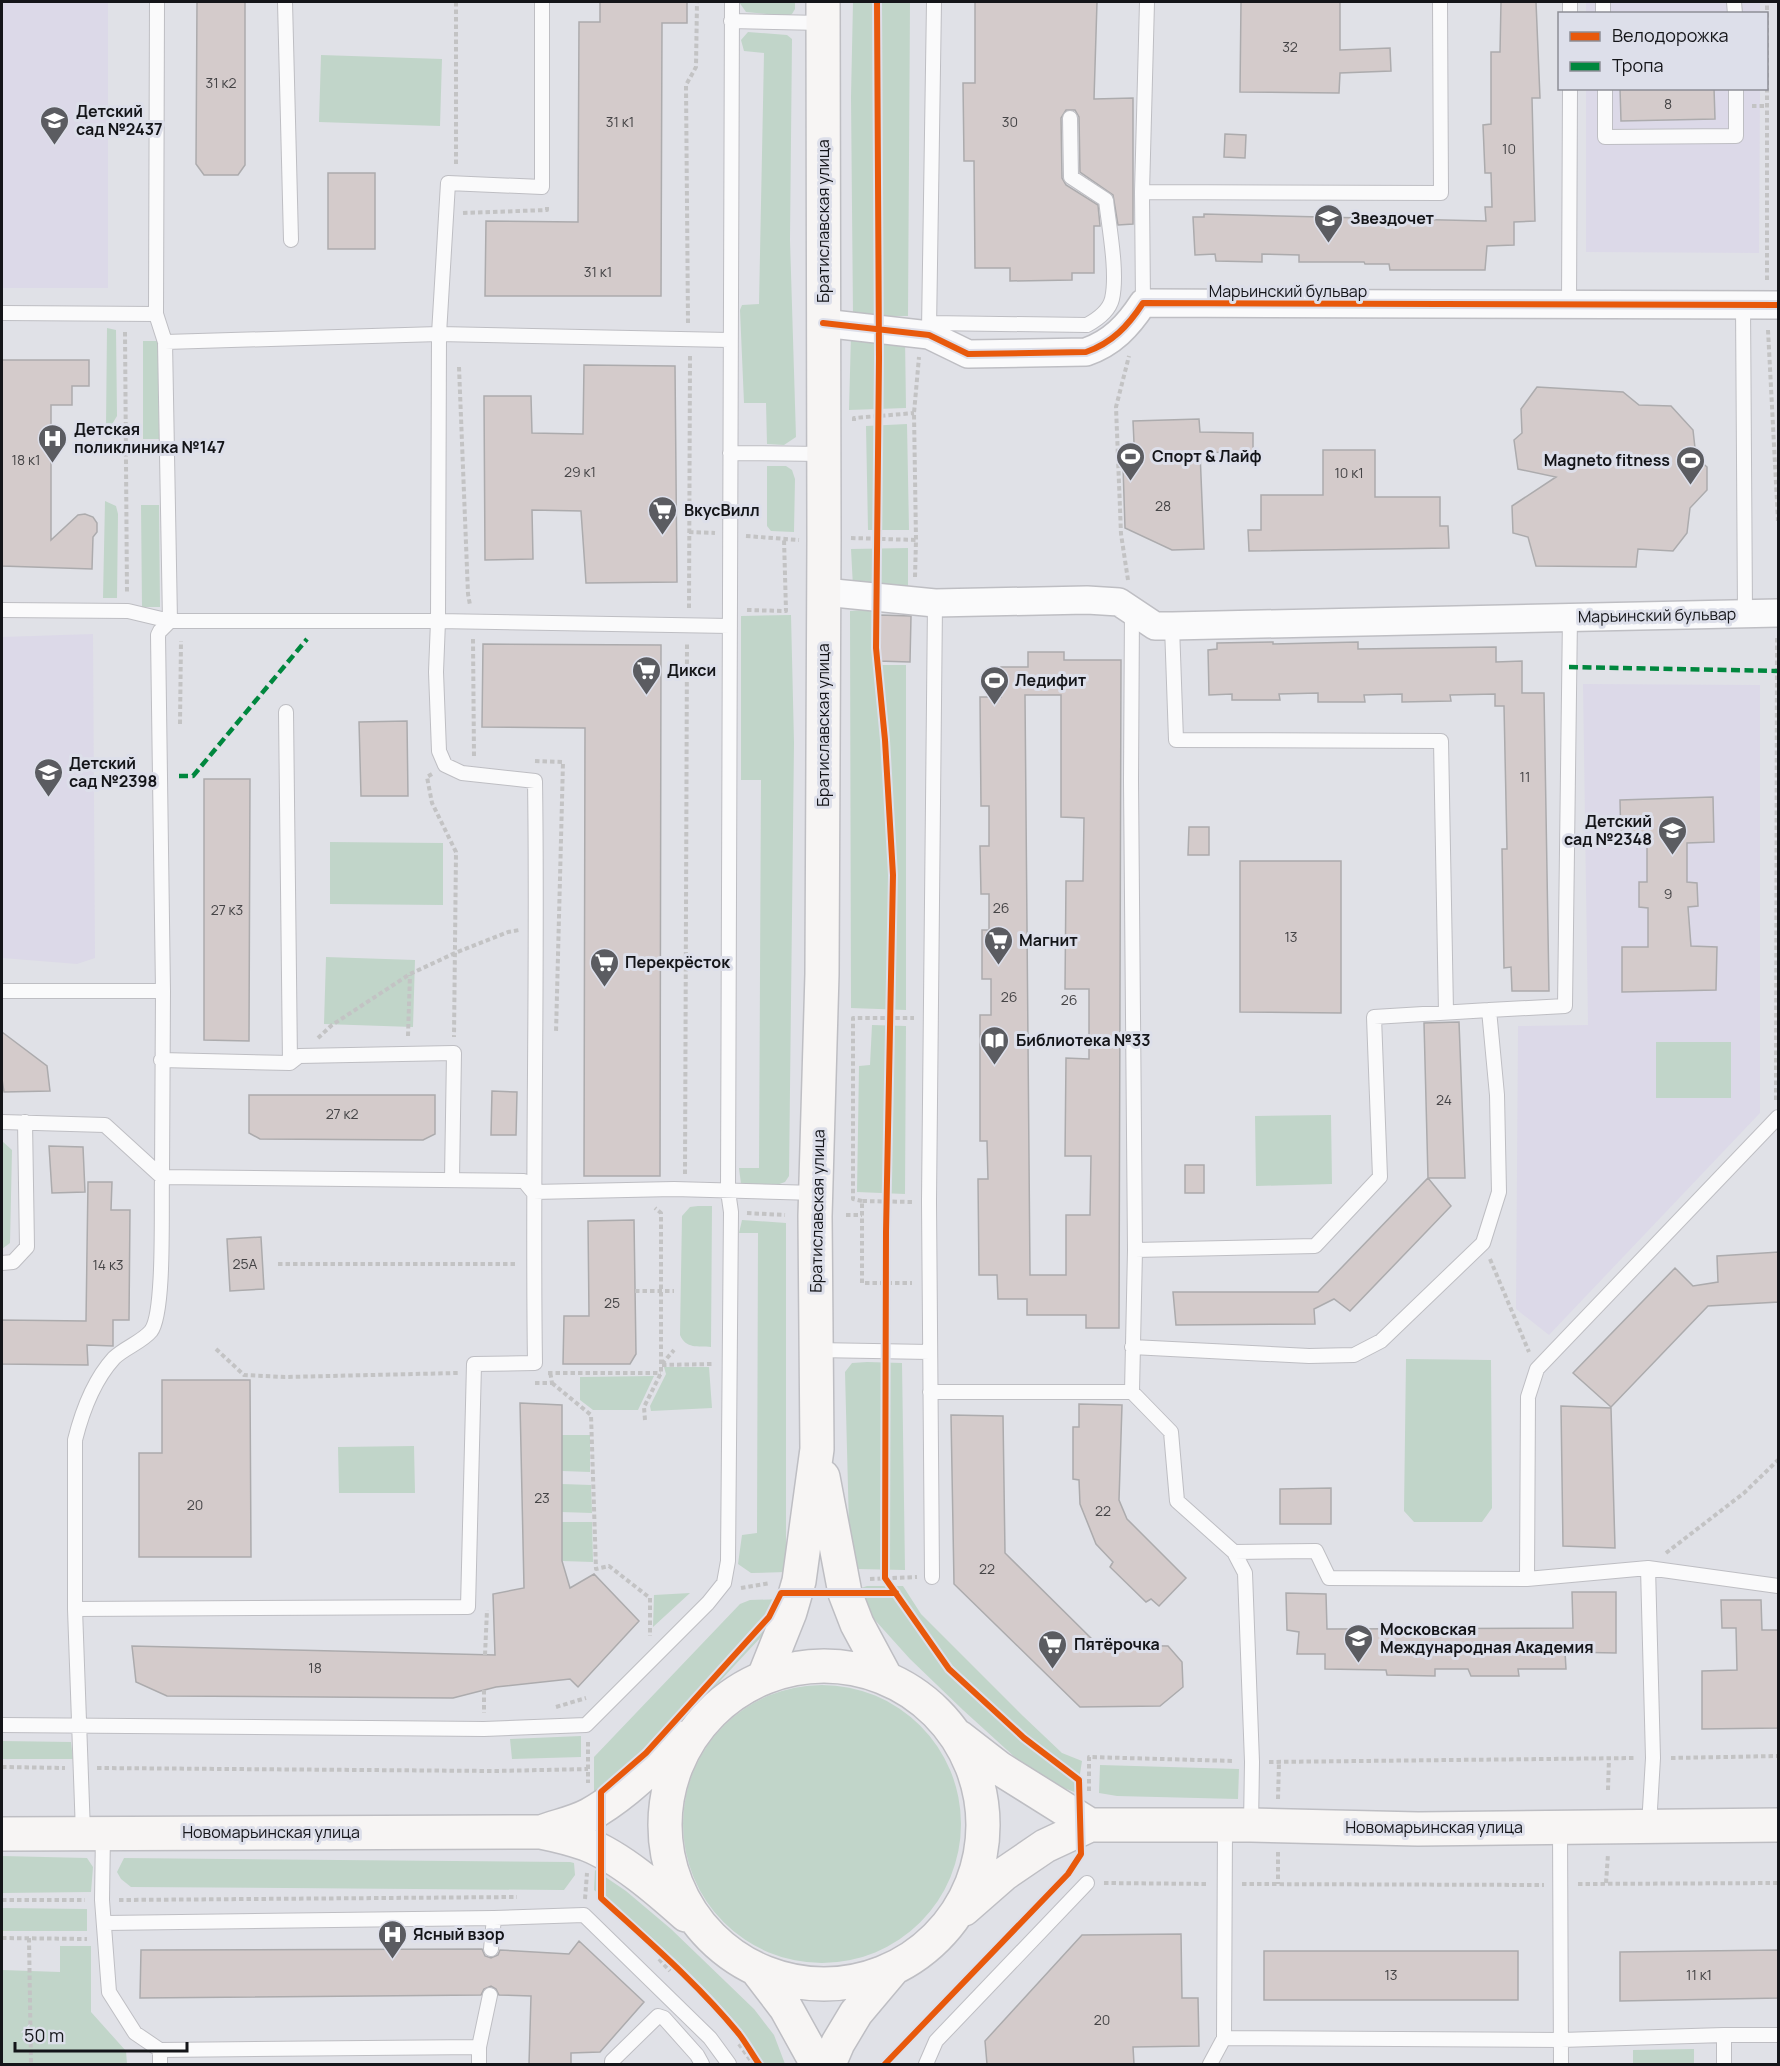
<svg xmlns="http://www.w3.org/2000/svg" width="1780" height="2066" font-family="Manrope,sans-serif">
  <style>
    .education { fill: #dcd9e8 }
    .green { fill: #c1d5c9 }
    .building { fill: #d4cbcb; stroke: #acabad; stroke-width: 1.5; fill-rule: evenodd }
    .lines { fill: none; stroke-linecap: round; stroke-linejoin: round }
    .lane-casing { stroke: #bebec3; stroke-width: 16 }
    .street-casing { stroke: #bebec3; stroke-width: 30 }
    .secondary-casing { stroke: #bebec3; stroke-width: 36 }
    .path { stroke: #c3c3c4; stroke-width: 4; stroke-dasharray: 4.5 3; stroke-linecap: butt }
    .lane { stroke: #fafafb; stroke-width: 14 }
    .street { stroke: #fafafb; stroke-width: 27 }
    .secondary { stroke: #f7f5f4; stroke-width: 33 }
    .quiet { stroke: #00873e; stroke-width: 4.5; stroke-dasharray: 9 4.5; stroke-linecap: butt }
    .cycleway-casing { stroke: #dddfea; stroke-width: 10 }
    .cycleway { stroke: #e8590c; stroke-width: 6 }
    .labels { text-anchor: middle; stroke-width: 6; stroke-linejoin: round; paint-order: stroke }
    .number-label { font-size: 14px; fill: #454446 }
    .poi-label { font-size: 16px; font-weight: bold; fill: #141519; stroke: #dddfea; text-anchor: start }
    .street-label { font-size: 16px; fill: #141519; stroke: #dddfea }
  </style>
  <rect width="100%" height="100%" fill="#e0e1e7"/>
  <!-- education -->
  <path class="education" d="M2 2H108V288H2Z
    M1586 2H1760V13L1586 14Z
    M1586 89H1760L1759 253 1586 252Z
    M93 634 95 958 77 964 2 958V637Z
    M1583 684 1760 685V1113L1549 1335 1516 1309 1518 1026 1588 1025Z"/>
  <!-- green -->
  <path class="green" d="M739 2H795V9L792 14 787 16 746 12Z
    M853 2H910L908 316H853L851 97Z
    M748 32 787 35 792 39 790 240 796 437 784 445 767 444 766 403H744L740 310 742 305 759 304 764 53 744 51 741 40Z
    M321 55 442 59 440 126 319 122Z
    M107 328 116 330 117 416 111 426 106 427Z
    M851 335 905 338 906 408 849 410Z
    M143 341H158L159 439H143Z
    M907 424 909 530H868L866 426Z
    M767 466H786L792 470 795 479 794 532 771 531 767 526Z
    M105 501 116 506 118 514 117 598H103Z
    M141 505H159L160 607H142Z
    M908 548V589L853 587 851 549Z
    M875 609V665H906V1010L851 1008 850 611Z
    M791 615 794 743 789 1176 785 1182C770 1188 757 1186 741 1184L739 1168H759L761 780H741V616Z
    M330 842 443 843V905L330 904Z
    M326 957 415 960 413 1027 324 1024Z
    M872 1025 906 1026 905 1194 857 1192 859 1066 870 1065Z
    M1656 1042H1731V1098H1656Z
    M1331 1115 1332 1184 1256 1186 1255 1116Z
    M2 1141 12 1150 10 1243 2 1249Z
    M698 1206H712L711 1347C698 1346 686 1349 680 1335L682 1216 690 1207Z
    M742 1220 786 1223V1572L751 1573 738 1564 742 1535 757 1533 758 1233H739Z
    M1406 1359 1491 1360 1492 1508 1482 1522H1414L1404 1511Z
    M867 1362 902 1363 905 1570 857 1569 849 1527 845 1372 852 1363Z
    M664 1367H709L712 1408 651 1411 650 1406 666 1374Z
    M654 1376 638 1410H593L580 1400V1377Z
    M562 1435H590V1472L562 1471Z
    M414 1446 415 1493H339L338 1447Z
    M562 1484 591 1485 592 1513 561 1512Z
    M562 1522H592L593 1562 562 1561Z
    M867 1586H903L921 1614 1023 1716 1062 1753 1082 1761 1077 1793 1045 1781 1030 1771 963 1710 910 1659 874 1619 861 1588Z
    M690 1593 653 1627 654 1595Z
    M783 1599 778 1613 761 1637 681 1723 594 1801V1757L740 1604 750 1600Z
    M683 1824a139 139 0 1 1 278 0a139 139 0 1 1-278 0Z
    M581 1736V1757L512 1759 510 1739Z
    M2 1741 71 1742 73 1759H2Z
    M1100 1765 1239 1769 1238 1799 1117 1796 1099 1793Z
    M2 1856 87 1858 93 1867 91 1892 2 1893Z
    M124 1858 570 1862 574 1863 575 1875 564 1890 131 1887 121 1879 117 1872Z
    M595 1870 626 1891 671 1929 754 2009 774 2035 785 2064H762C755 2053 749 2040 741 2029 701 1980 645 1929 594 1890Z
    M2 1908 87 1909V1931H2Z
    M60 1946H91V2012L126 2051 127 2064H2V1970L60 1972Z
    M1694 2049V2064H1633V2050Z"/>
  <!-- building -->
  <path class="building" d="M197 2H245V165L238 175H204L196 164Z
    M600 2H687V23H662L661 296H485L486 221 578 222 579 22H600Z
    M975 2H1097L1094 99 1133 98V224L1118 225 1113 195 1080 172 1079 117 1075 110H1066L1061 118 1062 178 1066 185 1098 205 1100 226H1094V273H1072V280L1010 281V268H975L974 161H964L963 83H975Z
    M1241 2H1340V50L1390 48 1391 71 1340 73 1339 93 1240 92Z
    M1501 2H1536L1540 98H1532L1535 221 1514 222V245L1487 246 1485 270H1390L1389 264H1365L1364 262H1299V255L1262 254V262L1216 261 1215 254 1195 255 1193 217H1204V214L1486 221 1485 207H1492L1491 173H1485L1483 125 1491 124V52H1500Z
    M1620 88H1714L1715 119 1621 121Z
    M1225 134 1246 135 1245 158 1224 157Z
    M328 173H375V249H328Z
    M2 360H89V386H72V405H51V540L78 515 85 514 93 517 97 523V532L93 537 92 569 2 566Z
    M584 365 675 366 677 582 586 583 581 511 532 510 533 559 485 560 484 396H531L532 433 583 434Z
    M1537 387 1623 392 1639 405 1671 406 1693 430 1696 457 1707 467V490L1690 508 1687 533 1673 551 1638 549 1636 567 1536 566 1528 537 1513 533 1512 506 1556 477 1518 469 1514 440 1522 433 1521 409Z
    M1199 419 1200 432 1253 433V453L1200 452 1204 549 1172 550 1125 528 1123 466 1135 465 1133 421Z
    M1323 450H1375V497H1440V526H1448L1449 548 1249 551 1248 530H1261V495H1323Z
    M879 615 911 616 910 662 878 661Z
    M1273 642V644L1358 642V649L1496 647V662L1522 661V693H1544L1549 991H1512L1511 967 1504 968 1502 849H1507L1504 706H1495V694L1450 695 1451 701 1402 702V694L1364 695 1365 702H1318V693L1279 694 1280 700H1232V694L1209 695 1208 650 1217 649V643Z
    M483 644 661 645 660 1176H584L585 728 482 727Z
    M1028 652H1064V660H1121L1119 1328H1086V1315H1027V1299H998L997 1275H979L978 1179H988L987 1141H980V1015H991V979H982V930H989V894H981L980 846H989V806H981L980 697H1001V667H1028ZM1025 695H1061V817L1084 818 1083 881H1066L1065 989H1089V1059L1066 1058 1065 1156H1091L1090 1215H1066V1275H1030Z
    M407 721 408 796H361L359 722Z
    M204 779H250L249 1041 204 1040Z
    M1713 797 1714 842 1687 843V882L1697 883 1698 906 1688 907 1691 946 1717 947 1716 990 1622 992V947H1648V908L1639 907V882H1647V844H1621L1620 800Z
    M1189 827H1209V855H1188Z
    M1240 861H1341V1013L1240 1012Z
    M1459 1022 1465 1178H1428L1424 1023Z
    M2 1032 47 1066 50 1091 4 1092 2 1079Z
    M492 1091 517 1092 516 1135H491Z
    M249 1095H435V1134L423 1140 260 1139 249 1133Z
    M49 1146 83 1147 85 1192 52 1193Z
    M1185 1165H1204V1193H1185Z
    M1428 1178 1451 1206 1350 1311 1334 1299 1314 1309 1315 1324 1176 1325 1173 1292H1318Z
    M88 1182H112L111 1210H130L129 1320H113V1346L87 1345 88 1365 2 1364V1320L86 1321Z
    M634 1220 636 1354 630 1364H563L564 1316H589L588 1221Z
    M261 1237 264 1289 230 1291 227 1239Z
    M1779 1252V1302L1708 1306 1611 1407 1573 1373 1675 1268 1693 1286 1718 1282 1717 1256Z
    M162 1380H250L251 1557H139V1453H162Z
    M520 1403 562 1405V1561L570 1588 594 1574 639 1621 578 1687 570 1679 496 1687 453 1698 167 1696 136 1682 132 1646 495 1655 493 1594 524 1588Z
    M1079 1404 1122 1405 1119 1500 1127 1519 1186 1578 1159 1606 1151 1599 1146 1602 1110 1567 1113 1562 1096 1544 1080 1504 1079 1480 1073 1479V1427H1079Z
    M1561 1406 1611 1408 1615 1548 1563 1546Z
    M951 1415 1003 1416 1005 1553 1098 1645 1168 1646 1182 1662 1183 1687 1160 1706 1080 1707 954 1584Z
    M1331 1488V1524H1280V1489Z
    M1572 1592H1616V1653L1565 1652 1566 1669H1518L1519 1676H1471L1468 1669H1435V1676L1387 1675 1386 1670 1325 1669V1654H1297L1299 1632 1287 1630 1286 1593 1326 1594 1327 1629 1573 1628Z
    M1721 1600H1761L1762 1630H1779V1728L1702 1729V1671L1737 1670 1736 1628H1722Z
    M1181 1934 1182 1998H1198L1199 2046 1133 2047 1134 2064H987L985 2041 1082 1935Z
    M579 1941 644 2002 600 2052 571 2053V2064H529L531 1996 499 1995 496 1989 491 1986 484 1989 481 1995 140 1998 141 1950 482 1949 485 1956 491 1958 498 1955 500 1950 569 1954Z
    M1779 1950V1998L1620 2001V1952Z
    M1264 1951H1518V2000H1264Z"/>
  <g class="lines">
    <defs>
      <path id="lane" d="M285 2 291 240
        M1603 2V14
        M1734 2 1735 14
        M1570 14V2
        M731 21 822 23
        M1605 88V137L1736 136V88
        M1142 192 1441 193 1440 2
        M1143 303 1142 192 1147 2
        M1743 305 1745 613
        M1569 306 1570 88
        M2 313 156 314
        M929 323 1087 325C1098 319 1109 311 1112 299 1118 273 1109 227 1106 200L1071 177 1070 118
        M929 330 934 2
        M165 342 439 334 729 340
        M730 453 823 454
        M1132 609 1131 781 1135 1250 1132 1392 1171 1432 1177 1501 1234 1552 1245 1573 1252 1762 1251 1825
        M2 610 128 611 170 621H438L439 334 448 183 542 187V2
        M1172 626 1176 740 1441 741 1446 1012
        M286 712 290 1063
        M2 991H163
        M161 1060 290 1063 299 1056 454 1053 452 1179
        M2 1122 105 1125 162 1177 163 991 158 635 160 631 170 621 165 342 156 314 157 2
        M1135 1250 1315 1246 1380 1177 1374 1017 1489 1010
        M2 1263 13 1262 27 1247 25 1122
        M1132 1347 1309 1356 1354 1355 1381 1341 1483 1243 1499 1192 1497 1095 1489 1010 1565 1006 1570 616
        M816 1350 930 1352
        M930 1392H1132
        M1234 1552 1316 1551 1329 1578 1527 1579 1648 1568 1778 1586
        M1648 1568 1653 1758 1649 1826
        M932 1577 929 1202 935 603
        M1527 1579 1528 1397 1537 1369 1778 1117
        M75 1609 468 1607 474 1364 535 1363C532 1169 538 975 535 781L462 773 445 765 439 751 436 672 438 621 730 626
        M2 1725 484 1729 586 1725 708 1603 724 1583 728 1561 731 1212 728 1191 732 2
        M1560 1826 1561 2064
        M83 1833 75 1609V1440C82 1412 94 1380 114 1358 124 1348 142 1342 151 1331 165 1313 161 1206 162 1177L524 1181 533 1192 674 1189 816 1193
        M103 1833 102 1900 109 1992 135 2033 160 2050V2064
        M105 1923 494 1918 584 1915 710 2038 729 2064
        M491 1949 494 1918
        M1724 2035H1778
        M1224 2038 1225 1825
        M479 2047 490 1995
        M160 2050 479 2047V2064
        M612 2064V2061L658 2016 664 2018 697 2055 702 2064
        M926 2064 936 2041 1087 1883
        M1210 2064 1224 2038 1561 2040 1724 2035V2064"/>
      <path id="street" d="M823 323 929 335 968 354 1086 352C1112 343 1128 326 1143 303L1778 305
        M824 592 935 603 1087 600 1119 602 1155 626H1172L1778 613"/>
      <path id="secondary" d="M823 1477 845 1593 857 1624 886 1678
        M665 1825a159 159 0 1 1 318 0a159 159 0 1 1-318 0Z
        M764 1677 790 1612 799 1581 817 1449 815 1216 822 974 824 539 823 2
        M959 1737 999 1768 1090 1825
        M541 1832C557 1826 574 1823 589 1815 625 1795 653 1765 684 1738
        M2 1834 541 1832C556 1835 572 1839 586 1844 620 1857 659 1891 686 1915
        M964 1909 1004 1874 1045 1846 1090 1825H1251L1418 1829 1778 1825
        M757 1970 786 2008 817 2064
        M829 2064 838 2043 856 2013 893 1969"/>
    </defs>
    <!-- lane casing -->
    <use href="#lane" class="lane-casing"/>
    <!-- street casing -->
    <use href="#street" class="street-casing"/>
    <!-- secondary casing -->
    <use href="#secondary" class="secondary-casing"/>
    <!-- path -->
    <path class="path" d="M456 2V167
      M1752 106H1767
      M463 213 547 210V204
      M1767 280V2
      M688 323 686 85 696 67 697 2
      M1768 330 1778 521
      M125 332 127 594
      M459 367 468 594 470 605
      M854 421V418L914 413
      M689 532 715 533
      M746 536 799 540
      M851 538 916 540
      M915 577 916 540 914 413 919 357
      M1128 580 1121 534 1116 407 1129 356
      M689 608 690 355
      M747 610 786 611 784 539
      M473 639 474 757
      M180 724 181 641
      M535 761 563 762 556 1033
      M432 774 427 777 432 803 456 852 454 1037
      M408 1036 410 975
      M318 1038 332 1025 410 974 455 953 508 932 519 930
      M1776 1100 1777 637
      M685 1174 687 643
      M862 1201 853 1199V1018H914
      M912 1202 862 1201V1283H912
      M747 1213 785 1215
      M846 1215H862
      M1490 1259 1529 1352
      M278 1264H518
      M635 1291H674
      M216 1349 244 1375 285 1377 458 1373
      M662 1364 674 1350
      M662 1365 712 1364
      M548 1373H661
      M535 1383H552L550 1371
      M552 1383 591 1415 596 1569 609 1566 650 1598V1636
      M645 1420 644 1407 661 1373V1213L655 1208
      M1666 1553 1744 1493 1778 1460
      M870 1579 917 1577
      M741 1588 770 1583
      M485 1655 487 1610
      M484 1690V1713
      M556 1707 586 1698
      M588 1742V1783
      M1671 1758 1778 1756
      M1269 1762 1636 1758
      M2 1767 65 1768
      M97 1768 496 1771 588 1769
      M1608 1790 1609 1758
      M1089 1791V1757L1234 1761
      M1278 1799 1279 1762
      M1278 1852V1884
      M1104 1883 1208 1884
      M1606 1883 1608 1854
      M1242 1884 1544 1885
      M1578 1884 1778 1883
      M585 1899 587 1873
      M2 1900H85
      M119 1900 517 1897
      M2 1938 87 1939
      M29 1938 31 2064
      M659 1959 670 1971
      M739 2044 753 2064"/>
    <!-- lane -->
    <use href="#lane" class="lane"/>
    <!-- street -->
    <use href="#street" class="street"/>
    <!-- secondary -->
    <use href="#secondary" class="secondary"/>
    <!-- quiet -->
    <path class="quiet" d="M1569 667 1778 671
      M179 776H193L307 639"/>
    <defs>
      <path id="cycleway" d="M877 2 879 358 876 648 885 740 893 875 886 1232 885 1578 949 1669 1024 1738 1079 1780 1081 1854 1068 1874 885 2064
        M823 323 929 335 968 354 1086 352C1112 343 1128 326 1143 303L1778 305
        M759 2064C752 2054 746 2043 739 2034 699 1985 648 1941 601 1898V1792L646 1753 769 1617 781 1593H896"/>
    </defs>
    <!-- cycleway casing -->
    <use href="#cycleway" class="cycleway-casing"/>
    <!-- cycleway -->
    <use href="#cycleway" class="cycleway"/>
  </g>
  <!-- icons -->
  <defs>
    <symbol id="school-pin" viewBox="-11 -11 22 30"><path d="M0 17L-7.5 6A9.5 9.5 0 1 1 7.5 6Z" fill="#5b5c61" stroke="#dddfea"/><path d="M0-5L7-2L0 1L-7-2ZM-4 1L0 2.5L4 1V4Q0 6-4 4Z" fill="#fff"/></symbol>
    <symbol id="hospital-pin" viewBox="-11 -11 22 30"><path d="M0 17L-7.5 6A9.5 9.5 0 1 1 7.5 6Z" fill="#5b5c61" stroke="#dddfea"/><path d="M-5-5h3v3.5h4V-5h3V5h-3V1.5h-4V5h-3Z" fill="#fff"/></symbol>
    <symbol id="stadium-pin" viewBox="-11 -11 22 30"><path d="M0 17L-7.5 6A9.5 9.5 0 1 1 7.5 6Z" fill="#5b5c61" stroke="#dddfea"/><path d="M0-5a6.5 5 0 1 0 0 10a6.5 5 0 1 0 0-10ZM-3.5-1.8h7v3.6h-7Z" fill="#fff"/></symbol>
    <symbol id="supermarket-pin" viewBox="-11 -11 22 30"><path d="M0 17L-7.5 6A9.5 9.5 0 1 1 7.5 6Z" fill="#5b5c61" stroke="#dddfea"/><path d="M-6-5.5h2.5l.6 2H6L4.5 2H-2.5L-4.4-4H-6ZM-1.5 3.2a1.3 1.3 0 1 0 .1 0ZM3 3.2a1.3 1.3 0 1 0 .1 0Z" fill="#fff"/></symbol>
    <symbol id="library-pin" viewBox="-11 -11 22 30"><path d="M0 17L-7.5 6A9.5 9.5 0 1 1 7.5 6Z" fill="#5b5c61" stroke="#dddfea"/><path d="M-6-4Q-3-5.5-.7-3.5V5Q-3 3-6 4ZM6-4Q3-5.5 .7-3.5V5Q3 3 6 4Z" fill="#fff"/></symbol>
    <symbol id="university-pin" viewBox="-11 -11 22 30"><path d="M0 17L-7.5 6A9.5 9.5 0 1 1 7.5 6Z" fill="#5b5c61" stroke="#dddfea"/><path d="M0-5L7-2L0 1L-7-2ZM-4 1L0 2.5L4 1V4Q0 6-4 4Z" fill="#fff"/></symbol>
  </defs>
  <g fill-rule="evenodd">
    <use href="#school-pin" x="38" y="104" width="33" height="45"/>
    <use href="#school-pin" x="1312" y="202" width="33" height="45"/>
    <use href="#hospital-pin" x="36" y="422" width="33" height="45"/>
    <use href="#stadium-pin" x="1114" y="440" width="33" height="45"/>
    <use href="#stadium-pin" x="1674" y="444" width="33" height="45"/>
    <use href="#supermarket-pin" x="646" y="494" width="33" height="45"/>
    <use href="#supermarket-pin" x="630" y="654" width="33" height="45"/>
    <use href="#stadium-pin" x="978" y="664" width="33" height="45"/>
    <use href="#school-pin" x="32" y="756" width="33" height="45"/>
    <use href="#school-pin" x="1656" y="814" width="33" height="45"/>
    <use href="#supermarket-pin" x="982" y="924" width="33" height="45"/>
    <use href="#supermarket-pin" x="588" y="946" width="33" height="45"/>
    <use href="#library-pin" x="978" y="1024" width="33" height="45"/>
    <use href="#university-pin" x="1342" y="1622" width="33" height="45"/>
    <use href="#supermarket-pin" x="1036" y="1628" width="33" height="45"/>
    <use href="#hospital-pin" x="376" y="1918" width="33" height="45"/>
  </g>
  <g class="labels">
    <!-- number labels -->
    <g class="number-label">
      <text x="1290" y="52">32</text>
      <text x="221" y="88">31 к2</text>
      <text x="1668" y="109">8</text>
      <text x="620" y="127">31 к1</text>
      <text x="1010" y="127">30</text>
      <text x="1509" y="154">10</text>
      <text x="598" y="277">31 к1</text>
      <text x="26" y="465">18 к1</text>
      <text x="580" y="477">29 к1</text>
      <text x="1349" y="478">10 к1</text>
      <text x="1163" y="511">28</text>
      <text x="1525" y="782">11</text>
      <text x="1668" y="899">9</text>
      <text x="1001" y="913">26</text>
      <text x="227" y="915">27 к3</text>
      <text x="1291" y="942">13</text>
      <text x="1009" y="1002">26</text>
      <text x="1069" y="1005">26</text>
      <text x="1444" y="1105">24</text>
      <text x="342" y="1119">27 к2</text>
      <text x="245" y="1269">25А</text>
      <text x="108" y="1270">14 к3</text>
      <text x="612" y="1308">25</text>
      <text x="542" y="1503">23</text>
      <text x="195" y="1510">20</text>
      <text x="1103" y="1516">22</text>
      <text x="987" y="1574">22</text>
      <text x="315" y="1673">18</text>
      <text x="1391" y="1980">13</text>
      <text x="1699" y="1980">11 к1</text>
      <text x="1102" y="2025">20</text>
    </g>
    <!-- poi labels -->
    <g class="poi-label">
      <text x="76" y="117">Детский<tspan x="76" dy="18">сад №2437</tspan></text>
      <text x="1350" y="224">Звездочет</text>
      <text x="74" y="435">Детская<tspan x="74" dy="18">поликлиника №147</tspan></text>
      <text x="1152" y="462">Спорт &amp; Лайф</text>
      <text x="1670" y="466" text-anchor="end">Magneto fitness</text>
      <text x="684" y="516">ВкусВилл</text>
      <text x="667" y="676">Дикси</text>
      <text x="1015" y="686">Ледифит</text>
      <text x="69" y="769">Детский<tspan x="69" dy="18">сад №2398</tspan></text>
      <text x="1652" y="827" text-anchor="end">Детский<tspan x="1652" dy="18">сад №2348</tspan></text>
      <text x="1019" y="946">Магнит</text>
      <text x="625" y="968">Перекрёсток</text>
      <text x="1016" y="1046">Библиотека №33</text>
      <text x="1380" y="1635">Московская<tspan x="1380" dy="18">Международная Академия</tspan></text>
      <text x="1074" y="1650">Пятёрочка</text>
      <text x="413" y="1940">Ясный взор</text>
    </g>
    <!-- street labels -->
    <g class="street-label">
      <text transform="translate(823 221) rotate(-90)" y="6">Братиславская улица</text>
      <text x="1288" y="297">Марьинский бульвар</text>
      <text transform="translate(1657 615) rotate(-1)" y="6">Марьинский бульвар</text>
      <text transform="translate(823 725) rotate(-90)" y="6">Братиславская улица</text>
      <text transform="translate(817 1211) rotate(-89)" y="6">Братиславская улица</text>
      <text x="1434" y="1833">Новомарьинская улица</text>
      <text x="271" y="1838">Новомарьинская улица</text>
    </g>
  </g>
  <!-- border -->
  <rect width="1780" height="2066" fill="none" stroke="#141519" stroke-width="6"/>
  <!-- legend -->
  <rect x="1558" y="12" width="210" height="78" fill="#dddfea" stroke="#8d8e96" stroke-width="1.5"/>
  <rect x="1570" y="32" width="30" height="9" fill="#e8590c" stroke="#8d8e96" stroke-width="1.5"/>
  <text x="1612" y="42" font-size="18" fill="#141519">Велодорожка</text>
  <rect x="1570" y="62" width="30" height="9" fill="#00873e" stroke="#8d8e96" stroke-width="1.5"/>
  <text x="1612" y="72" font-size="18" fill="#141519">Тропа</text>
  <!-- scale -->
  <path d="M15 2042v9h172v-9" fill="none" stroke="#141519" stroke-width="3"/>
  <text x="24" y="2042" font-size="18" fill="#141519" stroke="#dddfea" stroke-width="4.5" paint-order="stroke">50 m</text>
</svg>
